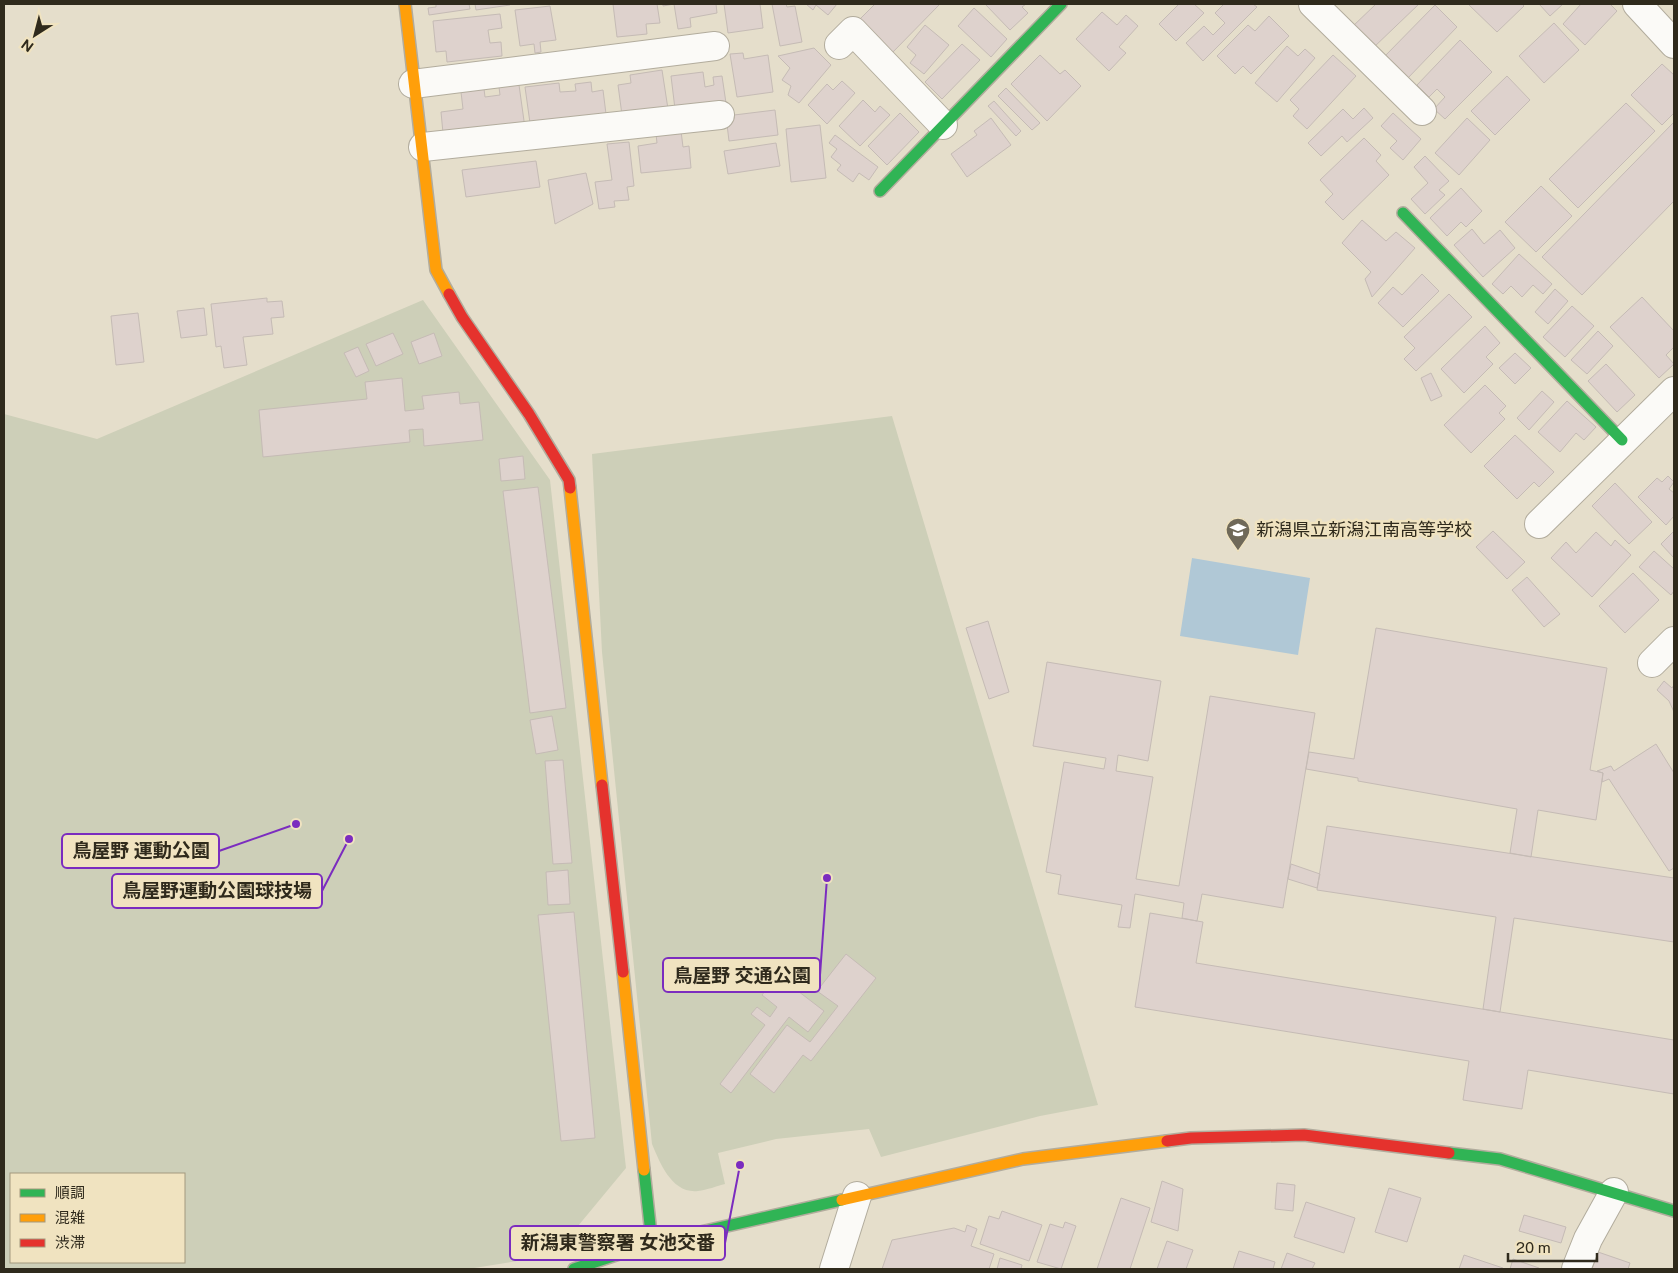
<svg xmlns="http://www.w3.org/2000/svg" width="1678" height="1273" font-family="'Public Sans','Noto Sans JP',sans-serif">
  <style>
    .green { fill: #cdcfb8; fill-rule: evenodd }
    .water { fill: #b0c8d6 }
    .building { fill: #ded2cd; stroke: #c5bbb5 }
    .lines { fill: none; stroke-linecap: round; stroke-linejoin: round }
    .street-casing { stroke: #b2ac9d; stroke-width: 30 }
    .fast-casing { stroke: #b2ac9d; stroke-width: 14 }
    .slow-casing { stroke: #b2ac9d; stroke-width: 14 }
    .jam-casing { stroke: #b2ac9d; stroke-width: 14 }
    .street { stroke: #fbfaf7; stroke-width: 28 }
    .fast { stroke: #30b455; stroke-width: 11 }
    .slow { stroke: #ff9f0a; stroke-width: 11 }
    .jam { stroke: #e5322d; stroke-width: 11 }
    .labels { text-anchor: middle; stroke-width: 5; stroke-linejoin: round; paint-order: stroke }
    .poi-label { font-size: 18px; fill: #2f2a1c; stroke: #f0e3c0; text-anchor: start }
    .leader { fill: none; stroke: #7b2cbf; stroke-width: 2 }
    .callout-dot { fill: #7b2cbf; stroke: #f0e3c0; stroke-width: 2 }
    .callout { fill: #f0e3c0; stroke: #7b2cbf; stroke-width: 2 }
    .callout-label { font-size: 19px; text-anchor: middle; font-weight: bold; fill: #2f2a1c }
  </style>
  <rect width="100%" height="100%" fill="#e5decb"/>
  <!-- green -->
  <path class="green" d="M423 300 550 480 626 1168 554 1255 468 1269H4V414L97 439ZM11 1174H184V1262H11Z
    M892 416 1098 1105 1040 1116 881 1157 869 1129 776 1139 718 1153 725 1184C717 1186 707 1190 698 1191 672 1194 660 1163 652 1144L602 652 592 454Z"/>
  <!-- water -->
  <path class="water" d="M1192 558 1310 578 1298 655 1180 636Z"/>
  <!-- building -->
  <path class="building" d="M436 4H469L470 9 429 15 428 8 436 7Z
    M475 4H510V5L476 10Z
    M613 4H657L660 23 646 24 647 34 617 37Z
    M663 4H716L717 13 690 18 691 27 678 29 674 4 663 6Z
    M724 4H760L763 28 728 33Z
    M772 4H786L787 7 795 6 802 42 780 46Z
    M806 4H837L828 15 816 5 813 10Z
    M875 4H940L892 53 858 21Z
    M985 4H1026L1022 7 1028 13 1010 30Z
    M1179 4H1194L1204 13 1176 41 1159 24Z
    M1224 4H1253L1257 7 1203 61 1186 43 1204 26 1213 35 1225 23 1215 13Z
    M1376 4H1419L1373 48 1352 27Z
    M1468 4H1522L1524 6 1497 32Z
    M1539 4H1563L1550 16Z
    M1581 4H1610L1617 11 1585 45 1563 24Z
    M1435 5 1457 27 1407 79 1384 57Z
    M550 6 556 40 540 42 541 52 535 53 534 44 520 46 515 10Z
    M974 8 1007 39 991 57 958 26Z
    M1102 12 1117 25 1126 15 1138 26 1119 47 1126 53 1109 71 1076 39Z
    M500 14 502 28 488 30 490 43 501 42 502 56 447 62 446 51 436 52 433 21Z
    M1269 16 1289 36 1251 74 1243 66 1235 74 1217 56 1248 25 1255 31Z
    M1554 23 1579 50 1544 83 1519 56Z
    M925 25 949 45 924 74 910 63 916 55 907 47Z
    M1460 40 1492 72 1445 119 1434 109 1445 97 1437 89 1429 97 1417 85Z
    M962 44 980 60 942 99 925 82Z
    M1287 46 1298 56 1305 49 1315 58 1277 102 1255 83Z
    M814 48 831 65 799 103 788 95 791 86 782 80 790 68 778 56Z
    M743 53 744 59 768 55 773 92 737 97 730 54Z
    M1040 55 1060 74 1065 70 1081 86 1047 121 1011 84Z
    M1333 55 1356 76 1307 129 1293 116 1299 109 1290 100Z
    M1662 64 1674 75V113L1662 125 1631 95Z
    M662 70 668 109 622 115 618 85 631 83 630 75Z
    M703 72 705 87 714 85 713 77 722 76 726 103 675 109 671 76Z
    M1507 76 1530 100 1495 135 1471 111Z
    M842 81 855 93 827 124 808 105 827 84 833 90Z
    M591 82 592 92 603 90 606 114 530 123 525 87 559 83 560 92 576 91 575 84Z
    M519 85 525 128 443 133 441 112 463 109 461 92 484 89 485 97 500 95 499 87Z
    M1006 88 1040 123 1032 130 998 96Z
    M863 100 875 112 880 106 890 115 860 146 839 126Z
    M994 101 1021 131 1016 136 988 106Z
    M1626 103 1655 131 1578 208 1549 179Z
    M1364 108 1373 118 1347 142 1342 136 1321 156 1308 143 1343 109 1353 119Z
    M775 110 778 135 729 141 726 116Z
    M900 113 919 132 887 165 868 146Z
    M1393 113 1421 139 1403 160 1390 148 1397 141 1381 126Z
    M991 118 1011 145 967 177 951 154 977 135 974 131Z
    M1467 118 1490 140 1459 175 1435 153Z
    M1674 122V201L1582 295 1542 257Z
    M820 125 826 178 791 182 786 129Z
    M681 131 683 147 689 146 691 168 641 173 638 146 657 143 656 134Z
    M835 135 878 167 869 180 859 173 853 182 837 170 841 165 831 157 837 149 829 143Z
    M1364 138 1381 155 1376 161 1389 175 1343 220 1325 202 1333 194 1320 180Z
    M629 142 634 186 627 187 629 200 614 201 615 207 599 209 595 182 612 180 607 144Z
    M776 143 780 166 728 174 724 151Z
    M1425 156 1449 181 1439 190 1445 195 1425 214 1411 199 1428 183 1414 167Z
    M536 161 540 187 466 197 462 170Z
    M586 173 593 204 555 224 548 180Z
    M1541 186 1572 216 1536 252 1505 222Z
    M1461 188 1482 211 1466 227 1461 222 1447 236 1430 218Z
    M1362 220 1386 241 1396 232 1415 248 1372 297 1365 279 1371 272 1342 243Z
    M1472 229 1484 244 1500 230 1515 248 1483 277 1454 245Z
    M1519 254 1552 284 1543 294 1533 285 1522 297 1511 286 1503 294 1492 284Z
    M1422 274 1439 291 1403 327 1378 303 1393 287 1402 295Z
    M1555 289 1568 301 1548 324 1535 312Z
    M1449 294 1472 317 1416 371 1404 359 1415 348 1404 337Z
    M1642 297 1674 331V347L1666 355 1674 364 1659 378 1610 327Z
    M267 298V302L282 301 284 317 271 318 273 334 243 337 247 365 224 368 221 346 216 347 211 304Z
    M1572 306 1594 326 1565 357 1543 337Z
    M204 308 207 335 181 338 177 311Z
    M138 313 144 362 116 365 111 316Z
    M1485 326 1500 343 1486 357 1493 364 1464 393 1441 369Z
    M1598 331 1613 346 1587 374 1571 360Z
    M393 333 403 354 376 366 366 344Z
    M434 333 442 356 419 364 411 342Z
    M358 347 369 371 356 377 344 353Z
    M1515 353 1531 368 1515 384 1499 368Z
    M1606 364 1635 395 1617 412 1588 381Z
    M1431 373 1442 396 1431 401 1421 378Z
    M402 378 405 411 424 409 422 396 459 392 460 404 479 402 483 440 424 446 423 429 409 430 410 442 263 457 259 410 367 399 365 382Z
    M1485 385 1506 406 1499 413 1505 419 1471 453 1444 425Z
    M1542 391 1554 402 1529 430 1517 418Z
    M1567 401 1596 427 1584 440 1576 433 1560 452 1538 432Z
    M1515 435 1554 472 1539 487 1534 482 1517 499 1484 466Z
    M523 456 525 479 501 481 499 459Z
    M1668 476 1674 482 1669 489 1674 493V516L1666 525 1638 497 1657 478 1662 482Z
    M1615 483 1652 522 1629 544 1592 506Z
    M538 487 566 708 530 713 503 491Z
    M1493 531 1525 562 1507 579 1476 547Z
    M1674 531V558L1661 544Z
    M1596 532 1611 546 1615 540 1631 555 1592 597 1551 558 1566 542 1576 553Z
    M1654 551 1674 569V591L1671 595 1639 567Z
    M1633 573 1659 600 1625 633 1599 606Z
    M1527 577 1560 614 1544 627 1512 590Z
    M988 621 1009 692 989 699 966 628Z
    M1376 628 1607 668 1590 770 1603 773 1596 820 1538 810 1531 857 1510 853 1517 809 1358 781V778L1306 769 1309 752 1354 759Z
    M1047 662 1161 681 1148 761 1118 755 1116 771 1153 777 1136 879 1179 886 1210 696 1315 713 1283 908 1202 894 1197 921 1182 918 1184 903 1135 894 1130 928 1118 927 1122 905 1058 894 1061 875 1046 872 1064 762 1104 769 1106 758 1033 746Z
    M1664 681 1672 688 1674 685V712L1669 701 1657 690Z
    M552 716 558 750 536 754 530 720Z
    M1656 744 1674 773V868L1669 871 1609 779 1602 782 1603 773 1597 771 1611 766 1614 771Z
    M563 760 572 863 553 864 545 761Z
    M1327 826 1674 878V942L1514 918 1500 1012 1483 1009 1496 917 1317 890Z
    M1291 864 1320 874 1317 888 1288 879Z
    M568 870 570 904 548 905 546 872Z
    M574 912 595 1138 561 1141 538 915Z
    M1150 913 1203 922 1196 963 1674 1040V1094L1528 1070 1522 1109 1463 1100 1469 1061 1135 1007Z
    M846 954 876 978 811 1061 803 1055 774 1093 750 1074 787 1025 810 1042 838 1006 817 991Z
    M777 975 824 1011 808 1032 789 1017 731 1093 720 1084 765 1025 751 1014 757 1007 770 1017 777 1007 762 995Z
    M1162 1181 1183 1189 1178 1231 1151 1222Z
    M1277 1183 1295 1185 1293 1211 1275 1209Z
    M1389 1188 1421 1198 1407 1242 1375 1232Z
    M1121 1198 1150 1208 1130 1269H1097Z
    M1306 1202 1355 1218 1344 1253 1294 1237Z
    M1002 1211 1042 1225 1029 1261 980 1244 989 1216 999 1219Z
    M1524 1215 1566 1227 1561 1243 1519 1231Z
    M1065 1222 1076 1226 1061 1269 1037 1262 1050 1224 1063 1228Z
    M967 1225 977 1229 971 1246 994 1254 989 1269H882L892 1240 954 1228 965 1232Z
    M1167 1241 1193 1250 1186 1269H1157Z
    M1239 1251 1275 1262 1273 1269H1233Z
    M1598 1252 1630 1263 1628 1269H1592Z
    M1287 1253 1315 1263 1312 1269H1281Z
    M1464 1255 1503 1268V1269H1459Z
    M1000 1258 1022 1265 1021 1269H997Z
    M1513 1259 1539 1268V1269H1510Z"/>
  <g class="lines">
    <defs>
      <path id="street" d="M1313 4 1422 111
        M1637 4 1674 44
        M839 45 853 31 943 125
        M413 84 715 46
        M423 147 720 115
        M1539 524 1674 391
        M1652 663 1674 641
        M834 1269 857 1196
        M1576 1269 1588 1239 1614 1192"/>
      <path id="fast" d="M880 191 1061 4
        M1403 213 1622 440
        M1449 1153 1500 1159 1674 1211
        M644 1170 652 1243
        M574 1269 652 1243 842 1200"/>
      <path id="slow" d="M405 4 436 270 449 294
        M570 488 602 785
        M623 972 644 1170
        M842 1200 1023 1159 1167 1141"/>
      <path id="jam" d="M449 294 462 317 529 414 569 480 570 488
        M602 785 623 972
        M1167 1141 1191 1138 1304 1135 1449 1153"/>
    </defs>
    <!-- street casing -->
    <use href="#street" class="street-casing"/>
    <!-- fast casing -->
    <use href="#fast" class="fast-casing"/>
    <!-- slow casing -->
    <use href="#slow" class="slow-casing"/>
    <!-- jam casing -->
    <use href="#jam" class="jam-casing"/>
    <!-- street -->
    <use href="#street" class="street"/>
    <!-- fast -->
    <use href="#fast" class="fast"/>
    <!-- slow -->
    <use href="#slow" class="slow"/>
    <!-- jam -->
    <use href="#jam" class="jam"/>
  </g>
  <!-- icons -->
  <defs>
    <symbol id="school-pin" viewBox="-11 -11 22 30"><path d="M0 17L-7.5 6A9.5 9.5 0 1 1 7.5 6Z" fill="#6f6959" stroke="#f0e3c0"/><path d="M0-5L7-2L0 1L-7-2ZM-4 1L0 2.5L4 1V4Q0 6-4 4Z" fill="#fff"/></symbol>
  </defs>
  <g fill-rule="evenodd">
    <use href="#school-pin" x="1224" y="516" width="28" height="38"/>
  </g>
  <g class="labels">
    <!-- poi labels -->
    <g class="poi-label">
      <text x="1256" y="536">新潟県立新潟江南高等学校</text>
    </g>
  </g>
  <!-- callouts -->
  <path class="leader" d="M296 824L219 851M349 839L322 891M827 878L820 975M740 1165L725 1243"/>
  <g class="callout-dot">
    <circle cx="296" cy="824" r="5"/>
    <circle cx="349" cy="839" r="5"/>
    <circle cx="827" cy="878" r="5"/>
    <circle cx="740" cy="1165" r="5"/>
  </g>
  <g class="callout">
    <rect x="62" y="834" width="157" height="34" rx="5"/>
    <rect x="112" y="874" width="210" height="34" rx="5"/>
    <rect x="663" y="958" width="157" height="34" rx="5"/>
    <rect x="510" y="1226" width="215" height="34" rx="5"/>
  </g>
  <g class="callout-label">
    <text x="141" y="857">鳥屋野 運動公園</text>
    <text x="217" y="897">鳥屋野運動公園球技場</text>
    <text x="742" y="982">鳥屋野 交通公園</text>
    <text x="618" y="1249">新潟東警察署 女池交番</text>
  </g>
  <!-- border -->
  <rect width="1678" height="1273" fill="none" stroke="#2f2a1c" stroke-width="10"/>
  <!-- legend -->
  <rect x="10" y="1173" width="175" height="90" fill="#f0e3c0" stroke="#a3997e"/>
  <rect x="20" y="1189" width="25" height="8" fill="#30b455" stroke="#a3997e"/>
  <text x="55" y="1198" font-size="15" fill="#2f2a1c">順調</text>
  <rect x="20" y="1214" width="25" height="8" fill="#ff9f0a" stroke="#a3997e"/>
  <text x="55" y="1223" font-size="15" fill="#2f2a1c">混雑</text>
  <rect x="20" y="1239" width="25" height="8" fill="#e5322d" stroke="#a3997e"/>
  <text x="55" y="1248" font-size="15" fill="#2f2a1c">渋滞</text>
  <!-- north arrow -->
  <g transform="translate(35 35) rotate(216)" stroke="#f0e3c0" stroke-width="4" paint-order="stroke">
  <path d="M0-4L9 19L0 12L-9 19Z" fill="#2f2a1c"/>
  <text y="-8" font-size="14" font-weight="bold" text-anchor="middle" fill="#2f2a1c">N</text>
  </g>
  <!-- scale -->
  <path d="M1508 1253v8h89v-8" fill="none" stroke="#2f2a1c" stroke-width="2.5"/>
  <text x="1516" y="1253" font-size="15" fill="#2f2a1c" stroke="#f0e3c0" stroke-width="4" paint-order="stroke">20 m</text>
</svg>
